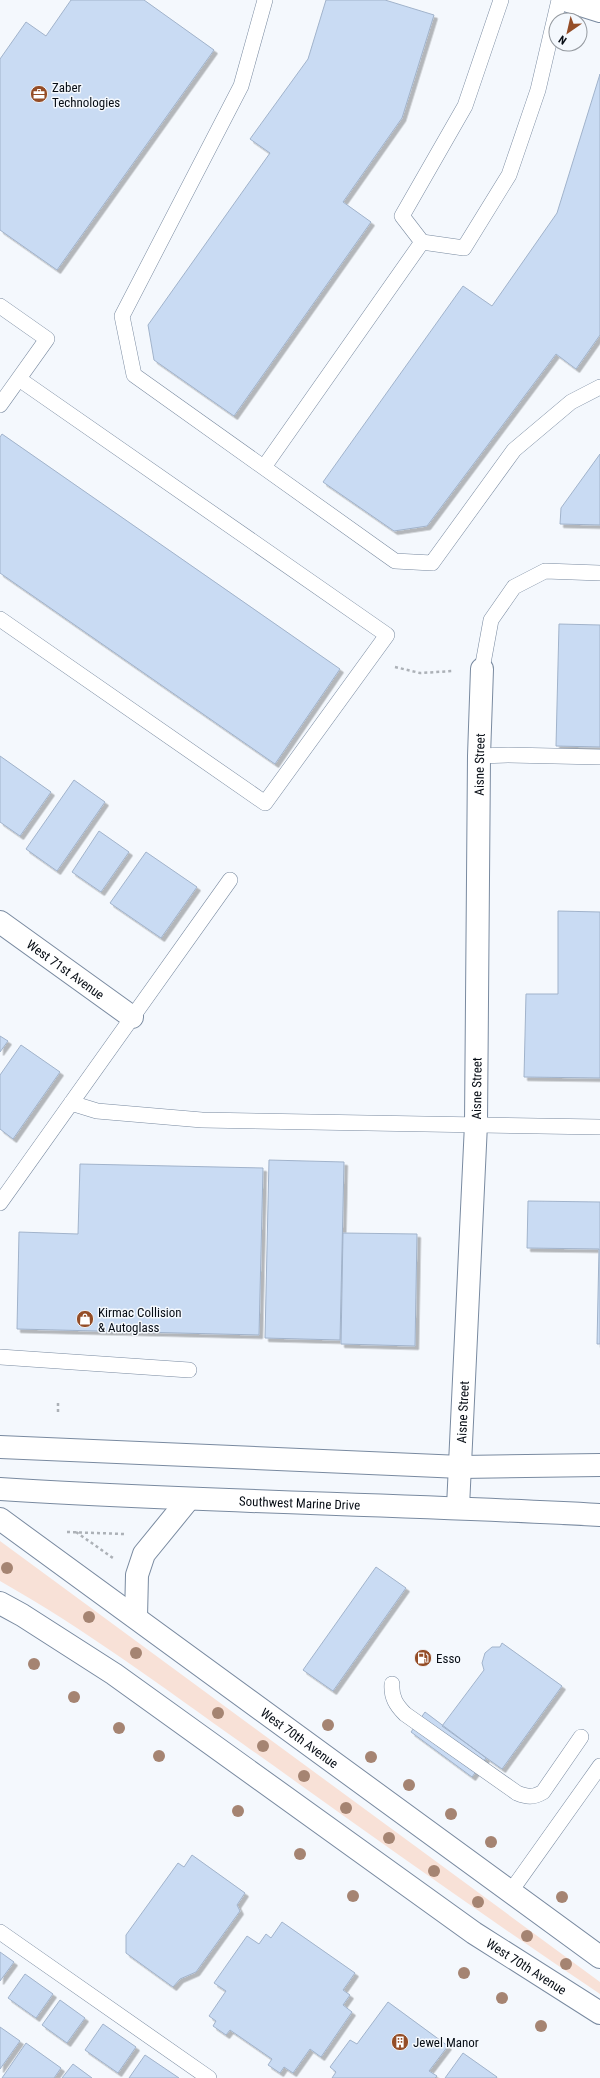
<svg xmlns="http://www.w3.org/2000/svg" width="600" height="2078" font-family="'Roboto Condensed',sans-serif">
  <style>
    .green { fill: #f8e1d7 }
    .building { fill: #c9dbf3; stroke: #a1b3cb; filter: url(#shadow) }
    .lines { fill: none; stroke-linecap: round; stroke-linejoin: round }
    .lane-casing { stroke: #798aa0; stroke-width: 16 }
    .street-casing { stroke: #798aa0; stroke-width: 24 }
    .secondary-casing { stroke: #798aa0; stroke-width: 24 }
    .primary-casing { stroke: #798aa0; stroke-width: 24 }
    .path { stroke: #acb1b7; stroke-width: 2.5; stroke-dasharray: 3 3; stroke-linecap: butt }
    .lane { stroke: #fff; stroke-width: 15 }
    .street { stroke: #fff; stroke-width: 22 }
    .secondary { stroke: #fff; stroke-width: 22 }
    .primary { stroke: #fff; stroke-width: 22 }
    .tree { fill: #a58472 }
    .labels { text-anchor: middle; stroke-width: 3; stroke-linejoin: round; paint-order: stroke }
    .poi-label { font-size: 13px; fill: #070d15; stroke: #f4f8fd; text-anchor: start }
    .street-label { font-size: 13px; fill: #070d15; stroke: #f4f8fd }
  </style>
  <defs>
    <filter id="shadow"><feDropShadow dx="3.5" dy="3.5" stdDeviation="0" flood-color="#0004"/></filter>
  </defs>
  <rect width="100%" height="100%" fill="#f4f8fd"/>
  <!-- green -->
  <path class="green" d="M0 1541 600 1982V1994C479 1913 361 1828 243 1744 164 1688 85 1629 0 1581Z"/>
  <!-- building -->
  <path class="building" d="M71 0H144L214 50 57 270 0 230V59L26 22 46 36Z
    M326 0H385L434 15 402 118 343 202 371 222 234 416 154 360 148 325 270 153 250 139 308 59Z
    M600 74V335L576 369 556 354 427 526 394 531 323 482 463 286 492 306 557 213Z
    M2 434 340 669 275 764 0 573V437Z
    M600 454V525L560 524 561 508Z
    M559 624 600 625V747L556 746Z
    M0 756 51 792 20 836 0 822Z
    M74 780 105 802 57 871 26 849Z
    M99 831 129 852 101 892 72 872Z
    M146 852 197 887 161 938 110 903Z
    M558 911 600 912V1078L524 1077 526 994H558Z
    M0 1036 8 1041 0 1052Z
    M21 1045 60 1072 13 1139 0 1129V1075Z
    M269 1160 344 1162 340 1340 265 1338Z
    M80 1164 263 1168 259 1335 17 1329 19 1232 78 1234Z
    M528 1201 600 1202V1344H597L599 1249 527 1248Z
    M343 1233 417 1234 415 1346 341 1344Z
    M376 1567 406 1588 333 1691 303 1670Z
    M502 1643 562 1686 502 1769 442 1726 484 1670 482 1663 485 1653 492 1647H500Z
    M425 1712 486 1758 472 1777 411 1732Z
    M192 1855 245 1893 237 1905 240 1911 196 1972 180 1979 173 1987 126 1953V1935L178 1863 184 1867Z
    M282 1922 355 1973 343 1990 350 1995 343 2005 352 2012 321 2057 310 2049 293 2073 284 2067 280 2073 268 2065 272 2059 230 2030 226 2035 213 2026 216 2021 209 2016 226 1991 214 1983 247 1936 259 1944 266 1934 271 1938Z
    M0 1952 14 1962 0 1981Z
    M25 1974 53 1994 36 2018 8 1998Z
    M60 2000 85 2018 67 2043 42 2025Z
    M388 2002 448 2046 429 2071 437 2076 435 2078H332L336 2072 330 2067 350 2040 357 2044Z
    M103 2024 136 2047 118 2073 85 2050Z
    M0 2027 20 2041 0 2069Z
    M26 2043 61 2068 54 2078H2Z
    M463 2053 497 2077 496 2078H445Z
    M145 2055 179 2078H129Z
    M73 2064 92 2078H62Z"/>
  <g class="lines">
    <defs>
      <path id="lane" d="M265 0 241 86 122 316 134 375 395 561 432 563 514 450 571 402 600 387
        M501 0 465 106 402 216 422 242 464 248 509 175 538 90 559 0
        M0 306 47 339 0 405
        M264 467 422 242
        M0 619 265 803 387 635 19 379
        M482 669 491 620 514 587 545 571 600 573
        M479 756 508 755 600 757
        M71 1103 97 1111 202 1120 600 1127
        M0 1203 230 880
        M0 1357 189 1370
        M392 1684C391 1697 396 1705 405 1714L517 1793C527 1797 533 1798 543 1792L581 1737
        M511 1891 600 1766
        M0 1932 209 2078"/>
      <g id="street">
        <path id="s1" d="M0 922 132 1017"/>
        <path id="s2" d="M458 1507 476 1124 479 756 482 669"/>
      </g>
      <g id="secondary">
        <path d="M565 0 600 11"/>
        <path id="s3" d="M0 1519 600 1957"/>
        <path id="s4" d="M0 1603 22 1615 114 1674 474 1933 600 2013"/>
      </g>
      <g id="primary">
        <path d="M0 1447 461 1467 600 1465"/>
        <path id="s5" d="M0 1489C200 1502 400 1504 600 1515"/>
        <path d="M136 1617 137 1575 144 1554 188 1500"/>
      </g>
    </defs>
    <!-- lane casing -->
    <use href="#lane" class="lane-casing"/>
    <!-- street casing -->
    <use href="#street" class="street-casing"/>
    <!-- secondary casing -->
    <use href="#secondary" class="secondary-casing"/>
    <!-- primary casing -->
    <use href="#primary" class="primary-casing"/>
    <!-- path -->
    <path class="path" d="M395 667 420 673 453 671
      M58 1403V1413
      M67 1532 124 1534
      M76 1532 113 1558"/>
    <!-- lane -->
    <use href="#lane" class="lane"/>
    <!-- street -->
    <use href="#street" class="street"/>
    <!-- secondary -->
    <use href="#secondary" class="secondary"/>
    <!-- primary -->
    <use href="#primary" class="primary"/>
  </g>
  <!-- trees -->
  <g class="tree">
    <circle cx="7" cy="1568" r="6"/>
    <circle cx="89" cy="1617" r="6"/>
    <circle cx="136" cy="1653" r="6"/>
    <circle cx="34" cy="1664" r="6"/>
    <circle cx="74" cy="1697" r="6"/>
    <circle cx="218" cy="1713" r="6"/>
    <circle cx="328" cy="1725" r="6"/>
    <circle cx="119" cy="1728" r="6"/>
    <circle cx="263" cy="1746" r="6"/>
    <circle cx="159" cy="1756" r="6"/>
    <circle cx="371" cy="1757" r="6"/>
    <circle cx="304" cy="1776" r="6"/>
    <circle cx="409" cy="1785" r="6"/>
    <circle cx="346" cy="1808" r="6"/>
    <circle cx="238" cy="1811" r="6"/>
    <circle cx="451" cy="1814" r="6"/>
    <circle cx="389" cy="1838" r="6"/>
    <circle cx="491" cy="1842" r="6"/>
    <circle cx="300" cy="1854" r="6"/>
    <circle cx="434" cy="1871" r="6"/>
    <circle cx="353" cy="1896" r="6"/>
    <circle cx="562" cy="1897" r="6"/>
    <circle cx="478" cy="1902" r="6"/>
    <circle cx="527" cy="1936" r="6"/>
    <circle cx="566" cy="1964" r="6"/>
    <circle cx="464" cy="1973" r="6"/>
    <circle cx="502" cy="1998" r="6"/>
    <circle cx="541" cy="2026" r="6"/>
  </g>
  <!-- icons -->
  <defs>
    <symbol id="office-disc" viewBox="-11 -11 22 22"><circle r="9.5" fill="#944d27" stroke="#f4f8fd"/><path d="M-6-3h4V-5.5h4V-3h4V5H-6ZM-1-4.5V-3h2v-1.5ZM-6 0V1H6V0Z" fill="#fff"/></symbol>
    <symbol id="shop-disc" viewBox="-11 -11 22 22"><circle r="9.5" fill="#944d27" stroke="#f4f8fd"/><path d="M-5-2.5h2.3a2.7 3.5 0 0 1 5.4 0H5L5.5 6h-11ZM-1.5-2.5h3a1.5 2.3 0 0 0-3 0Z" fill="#fff"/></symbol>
    <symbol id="fuel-disc" viewBox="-11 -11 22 22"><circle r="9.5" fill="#944d27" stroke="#f4f8fd"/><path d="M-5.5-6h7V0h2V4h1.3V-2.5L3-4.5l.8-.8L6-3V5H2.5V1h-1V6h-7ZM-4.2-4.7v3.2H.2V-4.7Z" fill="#fff"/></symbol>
    <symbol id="building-disc" viewBox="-11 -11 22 22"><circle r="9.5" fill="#944d27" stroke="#f4f8fd"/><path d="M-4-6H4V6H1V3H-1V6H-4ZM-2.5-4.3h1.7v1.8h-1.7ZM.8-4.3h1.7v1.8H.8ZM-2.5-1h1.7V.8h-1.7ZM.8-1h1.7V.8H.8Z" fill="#fff"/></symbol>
  </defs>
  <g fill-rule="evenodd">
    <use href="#office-disc" x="29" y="84" width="20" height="20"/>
    <use href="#shop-disc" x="75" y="1309" width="20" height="20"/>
    <use href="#fuel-disc" x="413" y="1648" width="20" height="20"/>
    <use href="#building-disc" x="390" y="2032" width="20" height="20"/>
  </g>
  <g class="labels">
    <!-- poi labels -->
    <g class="poi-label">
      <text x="52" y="92">Zaber<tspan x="52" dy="15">Technologies</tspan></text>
      <text x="98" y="1317">Kirmac Collision<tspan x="98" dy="15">&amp; Autoglass</tspan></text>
      <text x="436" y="1663">Esso</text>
      <text x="413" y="2047">Jewel Manor</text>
    </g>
    <!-- street labels -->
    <g class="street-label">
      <text dy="5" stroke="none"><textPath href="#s2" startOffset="743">Aisne Street</textPath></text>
      <text dy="5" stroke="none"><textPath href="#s1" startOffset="81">West 71st Avenue</textPath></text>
      <text dy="5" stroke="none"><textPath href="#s2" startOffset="419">Aisne Street</textPath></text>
      <text dy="5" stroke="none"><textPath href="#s2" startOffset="95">Aisne Street</textPath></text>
      <text dy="5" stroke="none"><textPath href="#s5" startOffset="300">Southwest Marine Drive</textPath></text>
      <text dy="5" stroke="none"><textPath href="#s3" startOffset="371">West 70th Avenue</textPath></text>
      <text dy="5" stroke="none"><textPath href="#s4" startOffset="640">West 70th Avenue</textPath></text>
    </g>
  </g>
  <!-- north arrow -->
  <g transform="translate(568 32) rotate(214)"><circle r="19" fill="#f4f8fd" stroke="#959aa0"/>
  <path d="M0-3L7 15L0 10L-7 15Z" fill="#944d27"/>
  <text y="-6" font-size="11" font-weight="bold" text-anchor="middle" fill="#070d15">N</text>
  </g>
</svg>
